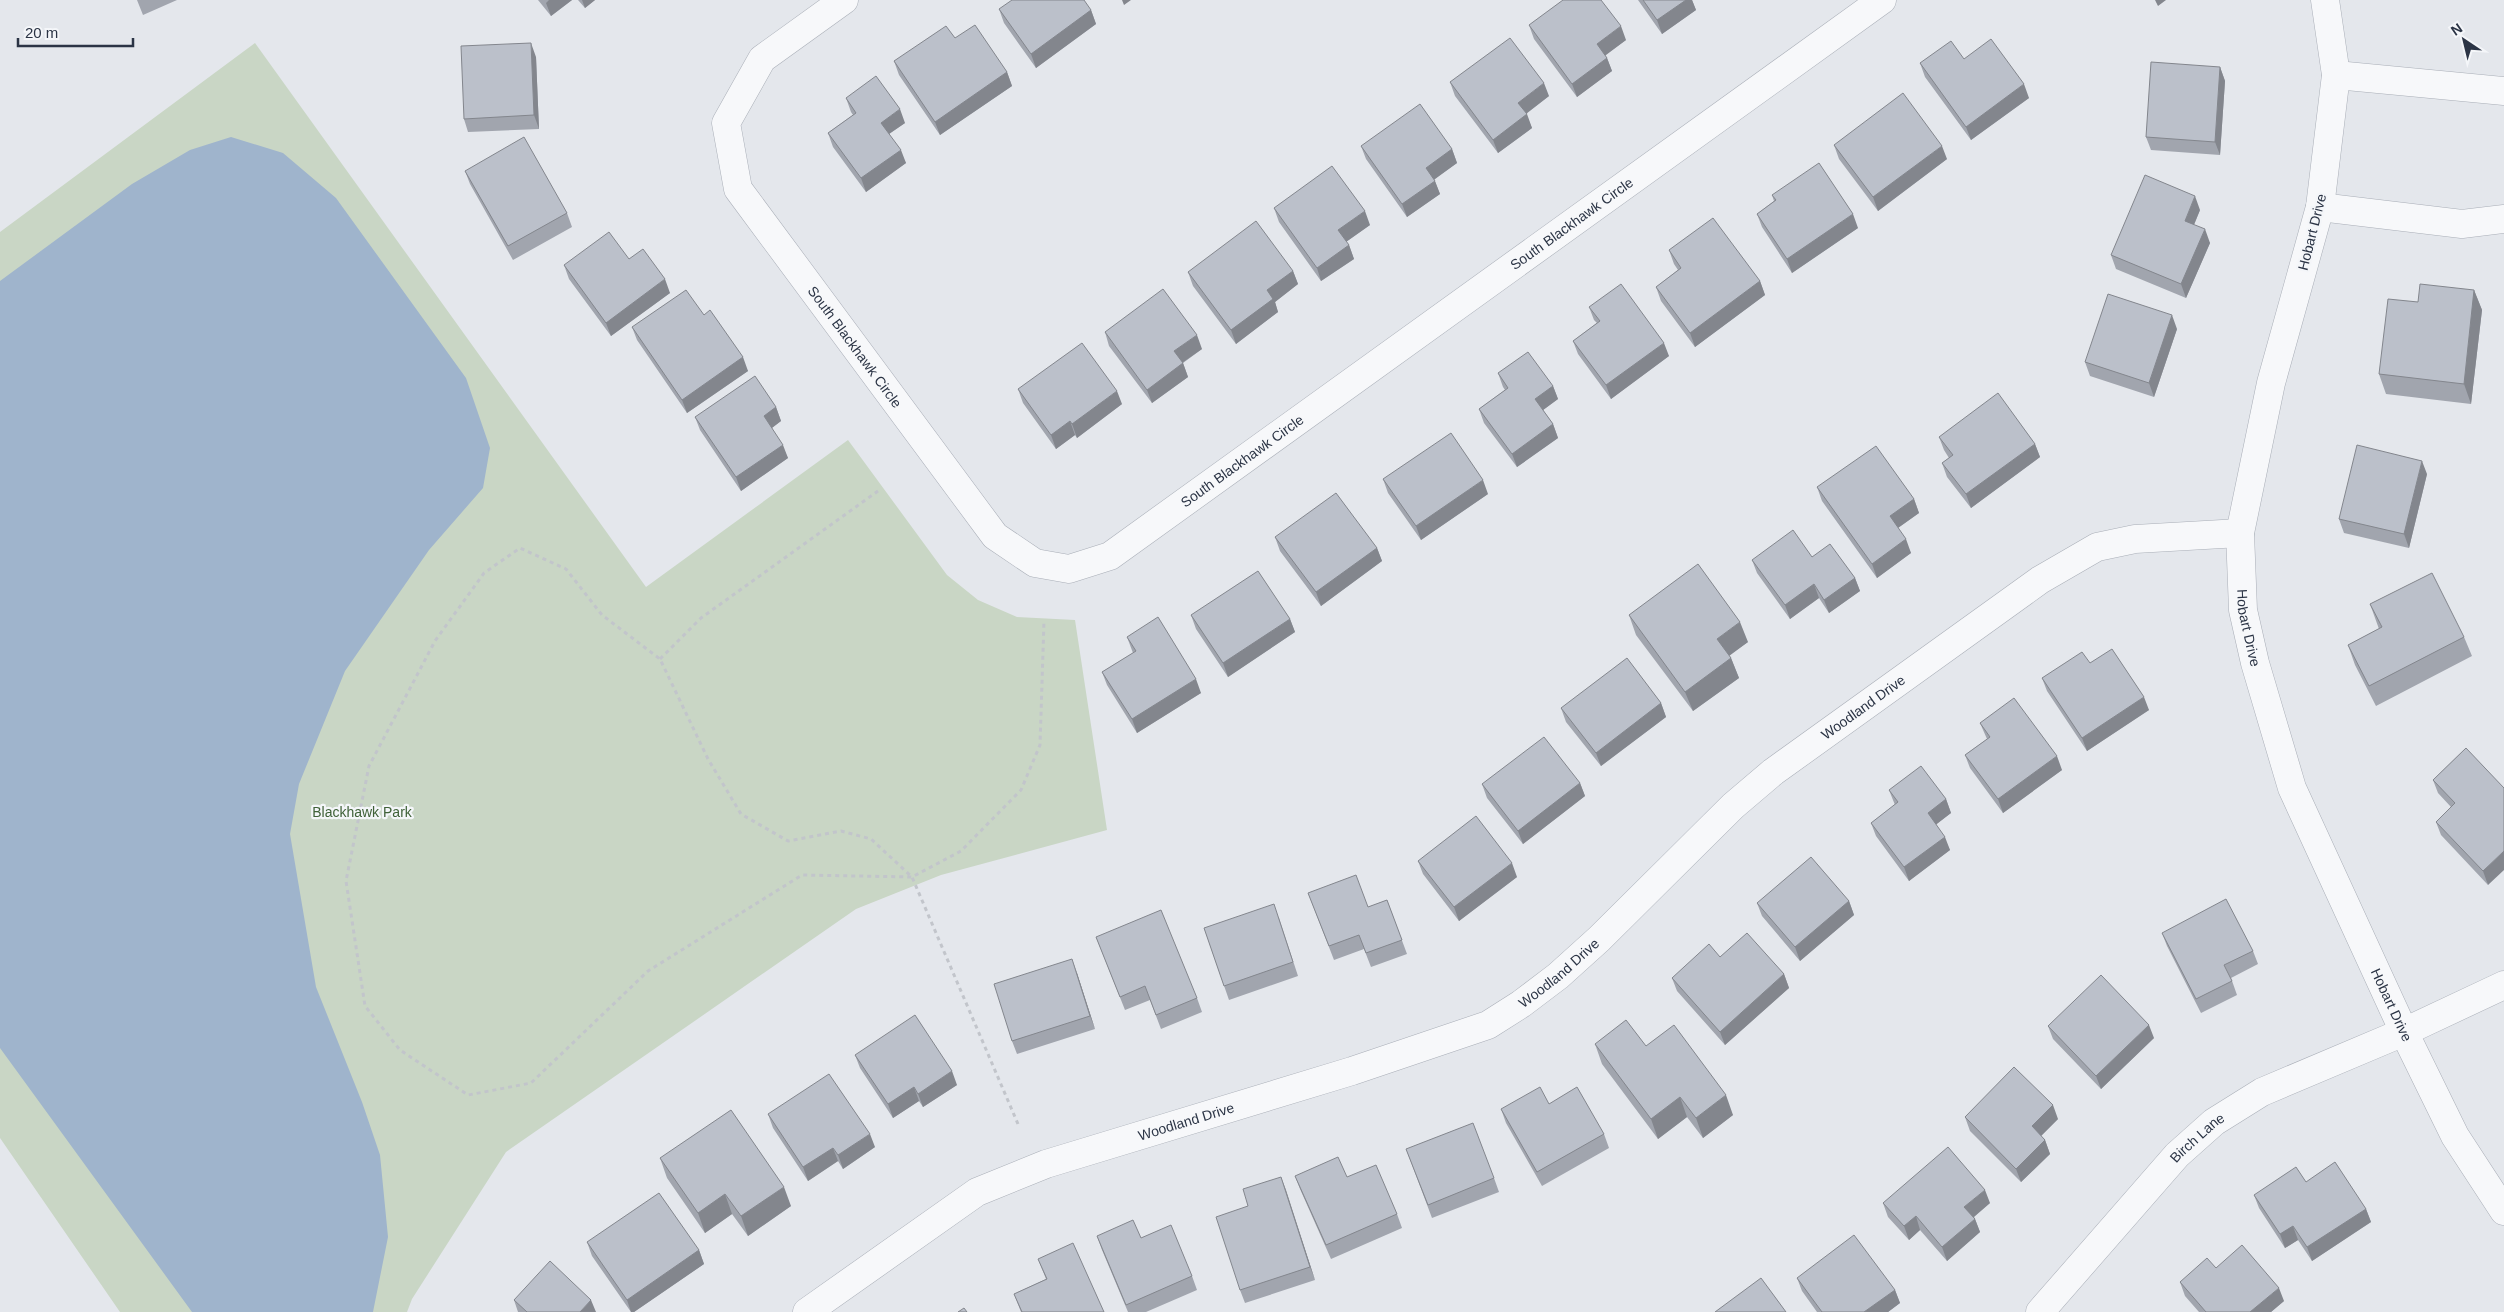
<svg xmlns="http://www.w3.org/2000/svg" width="2504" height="1312" font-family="Arial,sans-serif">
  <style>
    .green { fill: #c9d6c5 }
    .water { fill: #9fb4cc }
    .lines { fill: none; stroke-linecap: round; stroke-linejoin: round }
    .street-casing { stroke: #a9aeb7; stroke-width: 29 }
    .path { stroke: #c2c5cb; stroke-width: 3; stroke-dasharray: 4 4; stroke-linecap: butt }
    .street { stroke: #f7f8fa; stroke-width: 28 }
    .wall { fill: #a1a5ae }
    .shaded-wall { fill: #83868d }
    .building { fill: #bbc0ca; stroke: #83868d }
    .labels { text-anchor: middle; stroke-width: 4.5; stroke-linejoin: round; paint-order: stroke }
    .street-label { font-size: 14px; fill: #2b3445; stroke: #f4f6f9 }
    .park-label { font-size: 14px; fill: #3f6138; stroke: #f4f6f9 }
  </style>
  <rect width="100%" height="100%" fill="#e4e7ec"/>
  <!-- green -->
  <path class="green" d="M255 43 646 587 848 440 947 575 978 600 1017 617 1075 620 1107 830 941 875 856 909 506 1152 412 1299 407 1312H120L0 1138V232Z"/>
  <!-- water -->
  <path class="water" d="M231 137 283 153 336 198 466 378 490 448 483 488 429 550 345 671 299 784 290 834 316 987 362 1102 380 1155 388 1237 373 1312H192L0 1048V281L132 184 190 150Z"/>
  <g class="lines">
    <defs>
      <g id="street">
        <path id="s1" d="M844 0 762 59 726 123 738 189 995 536 1035 563 1069 569 1110 556 1882 0"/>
        <path id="s2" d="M2325 0 2336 75 2320 207 2271 383 2240 533 2243 610 2255 663 2292 788 2404 1032 2455 1136 2504 1211"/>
        <path d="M2336 75 2504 91"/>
        <path d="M2320 207 2462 224 2504 219"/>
        <path id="s3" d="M807 1312 977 1192 1046 1164 1352 1071 1488 1025 1521 1004 1558 976 1599 939 1733 806 1773 772 2040 580 2097 547 2135 539 2240 533"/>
        <path id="s4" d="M2040 1312 2177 1155 2214 1122 2262 1092 2404 1032 2504 985"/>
      </g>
    </defs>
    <!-- street casing -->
    <use href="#street" class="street-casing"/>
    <!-- path -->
    <path class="path" d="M660 659 701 618 878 491
      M1018 1124 912 877 871 839 841 831 788 841 741 814 708 759 660 659 602 615 566 569 520 548 484 573 435 641 369 766 346 881 365 1006 400 1050 468 1095 531 1083 648 971 802 875 912 877 961 851 1021 790 1040 745 1044 621"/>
    <!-- street -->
    <use href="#street" class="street"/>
  </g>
  <!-- wall -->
  <path class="wall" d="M137 0H177L143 15Z
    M538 0H572L551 16Z
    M578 0H595L585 8Z
    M1638 0H1692L1696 10 1662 34Z
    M999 9 1091 10 1096 24 1036 68 1004 23Z
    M1529 25 1626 40 1605 55 1607 58 1612 71 1577 97 1534 39Z
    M955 38 1007 72 1012 86 940 135 899 75 894 61Z
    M536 57 539 129 468 132 464 119Z
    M1964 59 2029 98 1971 140 1925 77 1920 63Z
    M2220 67 2225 81 2220 155 2151 150 2146 137Z
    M1450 82 1549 96 1526 114 1532 128 1498 153 1455 96Z
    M846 98 905 123 889 134 906 163 866 192 833 147 828 133 853 115 851 112Z
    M1834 145 1947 159 1878 211 1839 159Z
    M1361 146 1452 149 1457 163 1434 179 1440 194 1407 217 1366 159Z
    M465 171 567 213 572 227 513 260 470 184Z
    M1772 195 1858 228 1792 273 1762 227 1757 214 1774 201Z
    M1274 208 1370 225 1346 242 1349 245 1354 259 1321 281 1279 222Z
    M2200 210 2194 225 2210 243 2186 298 2116 269 2111 255Z
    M1669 250 1760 281 1765 295 1695 347 1661 301 1656 287 1678 270 1674 264Z
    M629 259 670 293 611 336 569 279 564 265Z
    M1293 271 1298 284 1275 302 1278 312 1236 344 1193 286 1188 272Z
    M2474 290 2482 310 2471 404 2386 394 2379 374 2418 302Z
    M1589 307 1669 356 1611 399 1578 354 1573 341 1597 323 1594 320Z
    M704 315 748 371 687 413 637 340 632 327Z
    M2177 329 2154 397 2090 376 2085 362Z
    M1105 332 1202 349 1183 363 1188 377 1152 403 1109 346Z
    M1498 373 1553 386 1558 399 1543 410 1553 424 1558 438 1517 467 1484 423 1479 409 1505 390 1503 387Z
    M1018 389 1122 404 1077 438 1075 435 1056 449 1023 403Z
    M776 407 781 421 772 428 788 458 741 491 700 430 695 417Z
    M1939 437 2035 444 2040 457 1971 508 1947 477 1942 463 1949 458 1944 450Z
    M2427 474 2409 548 2344 533 2339 519Z
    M1383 479 1488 494 1421 540 1388 493Z
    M1817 487 1914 499 1919 513 1898 528 1911 553 1877 578 1822 501Z
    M1275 537 1377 548 1382 561 1321 606 1280 551Z
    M1812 557 1855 578 1860 591 1829 613 1819 598 1790 619 1757 573 1752 560Z
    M2370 604 2464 637 2472 656 2376 706 2355 665 2348 645 2379 629Z
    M1191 615 1290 619 1295 632 1228 677 1196 629Z
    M1629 615 1748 642 1729 655 1731 658 1739 678 1693 711 1636 635Z
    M1127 637 1201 693 1137 733 1107 685 1102 672 1133 653Z
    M2090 663 2149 710 2087 751 2047 691 2042 678Z
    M1661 703 1666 717 1601 766 1566 722 1561 708Z
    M1980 723 2062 770 2003 813 1970 768 1965 755 1987 739Z
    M2466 748 2488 885 2441 835 2436 822 2451 807 2438 793 2433 780Z
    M1580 783 1585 796 1523 844 1487 798 1482 784Z
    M1889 790 1946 799 1951 813 1936 824 1950 850 1909 881 1876 836 1871 823 1895 805Z
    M1418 861 1517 877 1459 921 1423 874Z
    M1308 893 1368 907 1387 900 1407 954 1371 967 1364 949 1334 960Z
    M1849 901 1854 915 1800 961 1762 916 1757 903Z
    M1279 918 1298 976 1229 1000 1204 928Z
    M2162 933 2253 951 2258 964 2231 978 2237 995 2201 1013 2167 946Z
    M1096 937 1197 998 1202 1012 1161 1029 1150 1000 1125 1010Z
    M1077 973 1095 1029 1017 1054 1012 1041Z
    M1784 974 1789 988 1725 1045 1677 991 1672 978Z
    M2048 1026 2154 1038 2101 1089 2053 1039Z
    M1595 1044 1646 1046 1733 1115 1703 1138 1687 1117 1658 1139 1602 1064Z
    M855 1055 957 1085 923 1107 919 1101 893 1118 860 1068Z
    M1549 1104 1604 1134 1609 1148 1542 1186 1506 1123 1501 1109Z
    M768 1114 875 1147 843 1169 838 1161 808 1181 773 1128Z
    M1965 1117 2058 1119 2041 1136 2045 1140 2050 1154 2021 1182 1970 1131Z
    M1406 1149 1494 1178 1499 1192 1432 1218Z
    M660 1158 791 1206 748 1236 732 1214 705 1233 667 1178Z
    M1295 1176 1347 1177 1397 1214 1402 1228 1331 1259 1300 1189Z
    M1281 1177 1315 1280 1245 1303 1240 1290 1248 1206Z
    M2306 1182 2366 1209 2371 1222 2312 1261 2298 1240 2285 1248 2259 1208 2254 1195Z
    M1883 1203H1990L1974 1217 1975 1219 1980 1232 1947 1261 1920 1230 1909 1240 1888 1217Z
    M1097 1236 1141 1238 1192 1276 1197 1290 1146 1312H1128L1102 1250Z
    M587 1242 699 1250 704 1264 634 1312H631L592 1256Z
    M1038 1259 1104 1312H1021L1014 1294 1046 1279Z
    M2216 1268 2284 1301 2271 1312H2199L2185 1296 2180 1282Z
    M1797 1278 1895 1290 1900 1303 1888 1312H1817L1802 1291Z
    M514 1300 596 1312H518Z"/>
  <!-- shaded-wall -->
  <path class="shaded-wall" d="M549 0H572L551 16 546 3Z
    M582 0H595L585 8Z
    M1122 0H1131L1124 5Z
    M1686 0H1692L1696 10 1662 34 1657 20Z
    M2155 0H2166L2158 6Z
    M1091 10 1096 24 1036 68 1031 54Z
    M1621 26 1626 40 1602 58 1597 44Z
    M531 43 536 57 539 129 534 115Z
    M1607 58 1612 71 1577 97 1572 84Z
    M2220 67 2225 81 2220 155 2215 142Z
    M1007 72 1012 86 940 135 935 122Z
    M1544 83 1549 96 1523 116 1518 103Z
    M2024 84 2029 98 1971 140 1966 127Z
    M900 109 905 123 886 136 881 123Z
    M1527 114 1532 128 1498 153 1493 140Z
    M1942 146 1947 159 1878 211 1873 197Z
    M1452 149 1457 163 1431 182 1426 168Z
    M901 150 906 163 866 192 861 178Z
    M1435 181 1440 194 1407 217 1402 204Z
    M2195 196 2200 210 2190 234 2185 221Z
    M1365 211 1370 225 1343 244 1338 230Z
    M1853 214 1858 228 1792 273 1787 259Z
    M2205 229 2210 243 2186 298 2181 284Z
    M1349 245 1354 259 1321 281 1317 268Z
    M1293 271 1298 284 1275 302 1278 312 1236 344 1231 330 1267 290Z
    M665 279 670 293 611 336 606 323Z
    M1760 281 1765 295 1695 347 1690 333Z
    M2474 290 2482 310 2471 404 2464 384Z
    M2172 315 2177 329 2154 397 2149 383Z
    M1197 335 1202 349 1179 365 1174 351Z
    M1664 343 1669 356 1611 399 1606 385Z
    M743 357 748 371 687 413 682 400Z
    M1183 363 1188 377 1152 403 1147 390Z
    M1553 386 1558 399 1539 413 1535 399Z
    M1117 391 1122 404 1077 438 1072 424Z
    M776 407 781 421 769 430 764 416Z
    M1070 421 1075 435 1056 449 1051 435Z
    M1553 424 1558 438 1517 467 1512 454Z
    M2035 444 2040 457 1971 508 1966 494Z
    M783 445 788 458 741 491 736 477Z
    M2422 461 2427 474 2409 548 2404 534Z
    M1483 480 1488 494 1421 540 1416 526Z
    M1914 499 1919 513 1895 530 1890 516Z
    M1906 539 1911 553 1877 578 1872 564Z
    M1377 548 1382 561 1321 606 1316 592Z
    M1855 578 1860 591 1829 613 1824 600Z
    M1814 584 1819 598 1790 619 1785 605Z
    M1290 619 1295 632 1228 677 1223 663Z
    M1740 622 1748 642 1725 659 1717 639Z
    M1731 658 1739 678 1693 711 1685 692Z
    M1196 679 1201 693 1137 733 1132 719Z
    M2144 697 2149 710 2087 751 2082 738Z
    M1661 703 1666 717 1601 766 1596 753Z
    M2057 756 2062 770 2003 813 1998 799Z
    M1580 783 1585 796 1523 844 1518 831Z
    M1946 799 1951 813 1933 827 1928 813Z
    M1945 837 1950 850 1909 881 1904 867Z
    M2504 851V870L2488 885 2483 871Z
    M1512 863 1517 877 1459 921 1454 907Z
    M1849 901 1854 915 1800 961 1795 947Z
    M1072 959 1077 973 1095 1029 1090 1016Z
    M1784 974 1789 988 1725 1045 1720 1032Z
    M2149 1025 2154 1038 2101 1089 2096 1076Z
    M952 1071 957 1085 923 1107 918 1094Z
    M914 1087 919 1101 893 1118 888 1104Z
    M1726 1095 1733 1115 1703 1138 1696 1118Z
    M1680 1097 1687 1117 1658 1139 1651 1119Z
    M2053 1105 2058 1119 2037 1140 2032 1126Z
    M870 1134 875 1147 843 1169 838 1155Z
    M2045 1140 2050 1154 2021 1182 2016 1169Z
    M833 1148 838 1161 808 1181 803 1167Z
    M1281 1177 1286 1190 1315 1280 1310 1267Z
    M784 1187 791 1206 748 1236 741 1216Z
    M1985 1190 1990 1203 1969 1221 1964 1207Z
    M725 1194 732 1214 705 1233 698 1213Z
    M2366 1209 2371 1222 2312 1261 2307 1247Z
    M1916 1216 1920 1230 1909 1240 1904 1226Z
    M1975 1219 1980 1232 1947 1261 1942 1247Z
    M2293 1226 2298 1240 2285 1248 2280 1234Z
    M699 1250 704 1264 634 1312H631L627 1300Z
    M2279 1288 2284 1301 2271 1312H2250Z
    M1895 1290 1900 1303 1888 1312H1864Z
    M591 1300 596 1312H580Z"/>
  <!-- building -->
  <path class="building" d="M1012 0H1084L1091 10 1031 54 999 9Z
    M1563 0H1601L1621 26 1597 44 1607 58 1572 84 1529 25Z
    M1643 0H1686L1657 20Z
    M975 25 1007 72 935 122 894 61 946 26 955 38Z
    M1510 38 1544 83 1518 103 1527 114 1493 140 1450 82Z
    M1991 39 2024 84 1966 127 1920 63 1951 41 1964 59Z
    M531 43 534 115 464 119 461 46Z
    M2151 62 2220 67 2215 142 2146 137Z
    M876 76 900 109 881 123 901 150 861 178 828 133 856 113 846 98Z
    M1903 93 1942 146 1873 197 1834 145Z
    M1420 104 1452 149 1426 168 1435 181 1402 204 1361 146Z
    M524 137 567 213 508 246 465 171Z
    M1819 163 1853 214 1787 259 1757 214 1776 200 1772 195Z
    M1332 166 1365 211 1338 230 1349 245 1317 268 1274 208Z
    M2145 175 2195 196 2185 221 2205 229 2181 284 2111 255Z
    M1713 218 1760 281 1690 333 1656 287 1681 268 1669 250Z
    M1256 221 1293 271 1267 290 1273 299 1231 330 1188 272Z
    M609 232 629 259 643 249 665 279 606 323 564 265Z
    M1621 284 1664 343 1606 385 1573 341 1600 321 1589 307Z
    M2420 284 2474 290 2464 384 2379 374 2388 299 2418 302Z
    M1163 289 1197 335 1174 351 1183 363 1147 390 1105 332Z
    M686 290 704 315 710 310 743 357 682 400 632 327Z
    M2108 294 2172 315 2149 383 2085 362Z
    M1082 343 1117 391 1072 424 1070 421 1051 435 1018 389Z
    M1528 352 1553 386 1535 399 1553 424 1512 454 1479 409 1508 388 1498 373Z
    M755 376 776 407 764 416 783 445 736 477 695 417Z
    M1998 393 2035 444 1966 494 1942 463 1953 455 1939 437Z
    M1451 433 1483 480 1416 526 1383 479Z
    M2357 445 2422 461 2404 534 2339 519Z
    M1876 446 1914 499 1890 516 1906 539 1872 564 1817 487Z
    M1336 493 1377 548 1316 592 1275 537Z
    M1793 530 1812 557 1830 544 1855 578 1824 600 1814 584 1785 605 1752 560Z
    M1698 564 1740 622 1717 639 1731 658 1685 692 1629 615Z
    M1258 571 1290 619 1223 663 1191 615Z
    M2432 573 2464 637 2369 686 2348 645 2382 627 2370 604Z
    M1158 617 1196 679 1132 719 1102 672 1136 651 1127 637Z
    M2112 649 2144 697 2082 738 2042 678 2082 652 2090 663Z
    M1627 658 1661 703 1596 753 1561 708Z
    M2014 698 2057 756 1998 799 1965 755 1990 737 1980 723Z
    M1544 737 1580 783 1518 831 1482 784Z
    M2466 748 2504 788V851L2483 871 2436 822 2455 803 2433 780Z
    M1921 766 1946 799 1928 813 1945 837 1904 867 1871 823 1898 802 1889 790Z
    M1476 816 1512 863 1454 907 1418 861Z
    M1811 857 1849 901 1795 947 1757 903Z
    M1356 875 1368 907 1387 900 1402 940 1366 953 1359 935 1329 946 1308 893Z
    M2226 899 2253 951 2224 965 2232 981 2196 999 2162 933Z
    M1274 904 1293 962 1224 986 1204 928Z
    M1161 910 1197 998 1156 1015 1145 986 1120 997 1096 937Z
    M1747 933 1784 974 1720 1032 1672 978 1709 944 1720 957Z
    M1072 959 1090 1016 1012 1041 994 984Z
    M2101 975 2149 1025 2096 1076 2048 1026Z
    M915 1015 952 1071 918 1094 914 1087 888 1104 855 1055Z
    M1626 1020 1646 1046 1674 1025 1726 1095 1696 1118 1680 1097 1651 1119 1595 1044Z
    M2014 1067 2053 1105 2032 1126 2045 1140 2016 1169 1965 1117Z
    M829 1074 870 1134 838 1155 833 1148 803 1167 768 1114Z
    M1540 1087 1549 1104 1577 1087 1604 1134 1537 1172 1501 1109Z
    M731 1110 784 1187 741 1216 725 1194 698 1213 660 1158Z
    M1473 1123 1494 1178 1428 1205 1406 1149Z
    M1948 1147 1985 1190 1964 1207 1975 1219 1942 1247 1916 1216 1904 1226 1883 1203Z
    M1338 1157 1347 1177 1376 1165 1397 1214 1326 1245 1295 1176Z
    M2335 1162 2366 1209 2307 1247 2293 1226 2280 1234 2254 1195 2296 1167 2306 1182Z
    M1281 1177 1310 1267 1240 1290 1216 1217 1248 1206 1243 1189Z
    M659 1193 699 1250 627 1300 587 1242Z
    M1133 1220 1141 1238 1171 1225 1192 1276 1126 1305 1097 1236Z
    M1854 1235 1895 1290 1864 1312H1822L1797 1278Z
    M1073 1243 1104 1312H1022L1014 1294 1047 1279 1038 1259Z
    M2242 1245 2279 1288 2250 1312H2206L2180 1282 2207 1258 2216 1268Z
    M550 1261 591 1300 580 1312H527L514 1300Z
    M1761 1278 1786 1312H1715Z
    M964 1308 967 1312H958Z"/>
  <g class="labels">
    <!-- street labels -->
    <g class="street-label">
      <text dy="5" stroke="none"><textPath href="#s1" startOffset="1368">South Blackhawk Circle</textPath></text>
      <text transform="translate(2312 232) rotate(-76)" y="5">Hobart Drive</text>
      <text dy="5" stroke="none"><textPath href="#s1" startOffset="438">South Blackhawk Circle</textPath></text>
      <text dy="5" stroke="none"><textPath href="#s1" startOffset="962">South Blackhawk Circle</textPath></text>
      <text dy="5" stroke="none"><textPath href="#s2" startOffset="640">Hobart Drive</textPath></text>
      <text dy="5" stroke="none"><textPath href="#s3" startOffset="1239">Woodland Drive</textPath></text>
      <text dy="5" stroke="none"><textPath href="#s3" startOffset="834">Woodland Drive</textPath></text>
      <text dy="5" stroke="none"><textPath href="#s2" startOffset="1045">Hobart Drive</textPath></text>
      <text dy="5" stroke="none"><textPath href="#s3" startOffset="429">Woodland Drive</textPath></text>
      <text dy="5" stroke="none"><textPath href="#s4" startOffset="235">Birch Lane</textPath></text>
    </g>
    <!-- park labels -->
    <g class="park-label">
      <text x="362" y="817">Blackhawk Park</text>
    </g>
  </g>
  <!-- north arrow -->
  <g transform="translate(2464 40) rotate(325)" stroke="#f4f6f9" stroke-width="4" paint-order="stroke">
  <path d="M0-4L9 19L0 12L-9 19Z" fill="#2b3445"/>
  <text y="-8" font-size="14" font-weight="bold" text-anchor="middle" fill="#2b3445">N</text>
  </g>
  <!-- scale -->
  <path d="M18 38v8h115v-8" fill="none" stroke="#2b3445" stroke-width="2.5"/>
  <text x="25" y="38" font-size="15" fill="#2b3445" stroke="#f4f6f9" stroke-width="4" paint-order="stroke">20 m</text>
</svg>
